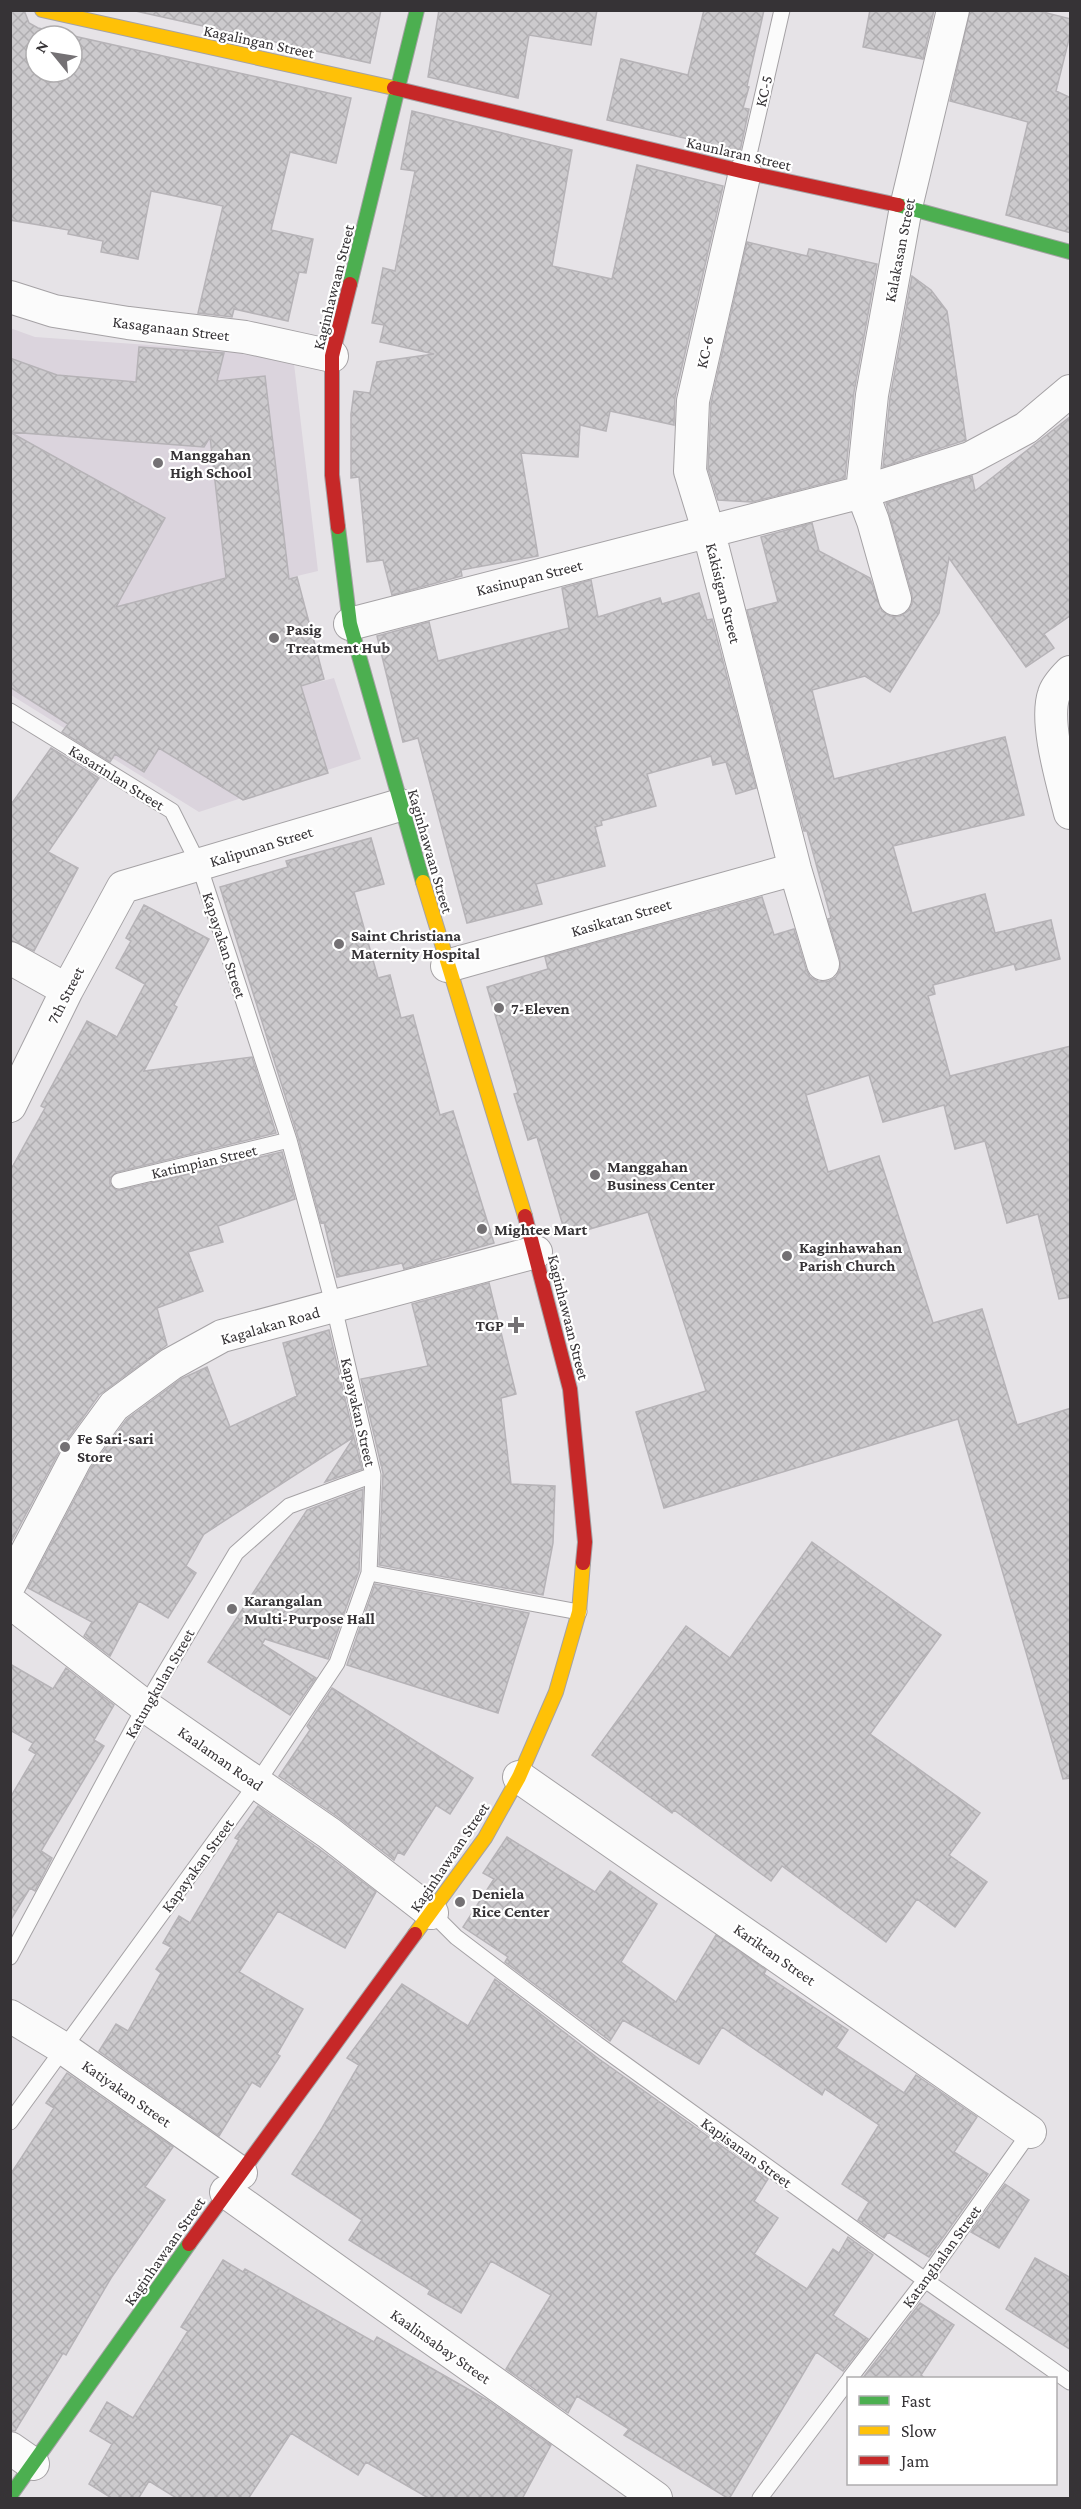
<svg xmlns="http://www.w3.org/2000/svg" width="1081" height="2509" font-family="'Crimson Pro',serif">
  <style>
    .built { fill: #dbd4dd }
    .building { fill: url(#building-cross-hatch); stroke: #b6b3b7; stroke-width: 1.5; fill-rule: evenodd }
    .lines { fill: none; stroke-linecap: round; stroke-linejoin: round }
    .lane-casing { stroke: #a5a2a5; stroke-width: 17 }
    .street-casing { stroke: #a5a2a5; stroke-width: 34 }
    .fast-casing { stroke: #a5a2a5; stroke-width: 16 }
    .slow-casing { stroke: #a5a2a5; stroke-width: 16 }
    .jam-casing { stroke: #a5a2a5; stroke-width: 16 }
    .lane { stroke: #fbfbfb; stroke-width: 15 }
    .street { stroke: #fbfbfb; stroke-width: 32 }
    .fast { stroke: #4caf50; stroke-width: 14 }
    .slow { stroke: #ffc107; stroke-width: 14 }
    .jam { stroke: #c62828; stroke-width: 14 }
    .poi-dot { fill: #747174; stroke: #fff; stroke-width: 2 }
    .labels { text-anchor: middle; stroke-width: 4.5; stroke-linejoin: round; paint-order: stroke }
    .street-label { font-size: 16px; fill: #363336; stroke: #fff }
    .poi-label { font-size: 16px; font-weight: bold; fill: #363336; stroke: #fff; text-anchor: start }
  </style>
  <defs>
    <pattern id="building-cross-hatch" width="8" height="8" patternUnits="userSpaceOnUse" patternTransform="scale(1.5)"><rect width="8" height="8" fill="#cccacd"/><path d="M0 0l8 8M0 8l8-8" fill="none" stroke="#b0aeb1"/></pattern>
  </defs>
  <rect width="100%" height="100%" fill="#e6e3e7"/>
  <!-- built -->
  <path class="built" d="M10 328 35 337 293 355 318 571 218 595 249 700 334 678 361 759 199 812 11 695Z"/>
  <!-- building -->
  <path class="building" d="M10 10H24L29 23 38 28 351 98 336 163 290 152 271 230 313 239 306 273 299 272 288 321 234 309 232 317 198 313 223 206 151 191 138 259 101 252 103 241 68 234 69 230 10 220ZM36 36H72V72H36Z
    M131 10H381L370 63Z
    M439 10H597L591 45 529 35 518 98 428 77Z
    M704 10H764L747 86 749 87 743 108 749 109 740 151 607 120 621 59 688 75Z
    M870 10H934L923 59 863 47Z
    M970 10H1035L1071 19V31L1056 91 1071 98V233L1006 215 1028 122 950 101Z
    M412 111 572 150 552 266 612 279 637 165 723 186 675 397 674 425 610 411 606 431 580 425 578 457 521 453 538 556 461 570 462 576 392 595 383 560 367 562 359 477 351 478V414L354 391 370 393 377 362 434 354 380 342 384 325 372 323 383 268 395 271 415 171 401 169Z
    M747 242 807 256 809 249 877 264 854 392 845 478 752 502 718 500 708 469 711 403Z
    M912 276 931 290 947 311 966 440 883 467 890 398Z
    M139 347 224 353 217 381 265 376 289 579 297 577 324 679 301 686 328 773 243 800 159 748 144 772 115 754 110 762 62 732 68 724 10 687V432L165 518 116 607 226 578 210 437 204 447 10 432V358L57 375 136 382Z
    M1071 416V615L1044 634 1054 648 1026 667 949 558 939 613 890 692 865 676 812 690 834 779 1005 737 1024 815 893 846 912 913 985 894 995 933 1051 920 1060 959 1016 970 1014 964 933 985 935 994 928 996 950 1076 1071 1046V1297L1059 1299 1038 1214 1007 1223 985 1141 955 1149 944 1105 883 1122 869 1075 806 1095 828 1172 879 1156 933 1323 982 1309 1017 1425 1071 1408V1778L1063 1779 958 1419 664 1508 636 1412 706 1391 648 1212 566 1236 537 1137 528 1140 514 1094 518 1093 487 987 548 969 545 957 762 897 774 935 794 929 806 969 810 977 819 982 829 981 836 977 840 969V959L828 919 831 918 807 831H804L747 610 778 602 761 537 812 523 819 551 870 578 882 611 890 616H900L908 611 912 604V594L886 503 972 476 975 491Z
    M591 580 598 617 660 598 662 604 699 593 707 620 712 619 756 788 736 794 726 762 713 765 711 756 647 774 656 806 601 821 602 825 595 827 605 866 536 884 542 904 467 923 418 738 403 742 377 636 429 622 438 661 569 628 562 588Z
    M51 748 99 778 48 852 78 868 34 951 10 940V806Z
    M371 838 384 884 354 892 378 978 390 975 401 1018 413 1015 440 1115 453 1111 494 1243 404 1269 402 1263 337 1277 324 1222 321 1223 298 1137 220 887 288 867 286 861Z
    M144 905 209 939 174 1005 177 1007 144 1071 252 1057 276 1133 117 1172 110 1178V1184L116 1190H121L282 1152 295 1199 218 1226 223 1242 188 1252 203 1291 157 1308 167 1345 99 1395 60 1450 10 1544V1171L45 1108 41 1106 87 1021 117 1037 145 984 116 968 131 941 126 938Z
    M489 1283 516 1394 501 1398 511 1484 555 1486 553 1543 543 1595 379 1565 383 1473 361 1379 428 1366 412 1304Z
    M329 1330 354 1437 204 1534 186 1566 196 1573 168 1618 139 1601 110 1656 84 1636 92 1622 28 1588 91 1468 127 1419 181 1379 207 1367 230 1427 297 1396 283 1343Z
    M354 1437 362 1469 325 1482Z
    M363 1489 359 1571 328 1659 265 1639 262 1644 316 1678 290 1715 208 1662 307 1510Z
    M812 1542 941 1635 870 1734 980 1813 949 1855 987 1882 955 1927 917 1899 886 1942 782 1866 771 1881 674 1810 672 1813 592 1755 686 1626 730 1658Z
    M375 1584 529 1613 498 1713 347 1665Z
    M10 1664 53 1689 66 1668 114 1705 94 1740 104 1746 41 1851 52 1858 35 1891 30 1888 10 1921V1798L36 1754 29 1750 33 1743 10 1730Z
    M332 1688 473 1778 450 1814 436 1805 404 1855 398 1852 394 1860 339 1818 279 1776 310 1730 307 1726Z
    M258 1806 318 1848 376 1892 345 1948 278 1911 239 1972 303 2009 277 2054 280 2056 260 2087 252 2082 219 2136 99 2051 116 2024 128 2031 161 1973 156 1969 171 1947 163 1943 179 1916 190 1923 239 1840 235 1838Z
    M507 1837 595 1892 610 1871 657 1904 621 1962 676 2002 716 1935 766 1970 764 1974 848 2030 836 2048 904 2093 916 2075 977 2117 954 2152 988 2174 929 2257 888 2232 884 2238 858 2220 869 2202 842 2184 879 2125 825 2089 822 2095 722 2027 699 2064 623 2020 610 2041 505 1962 508 1957 463 1927 494 1879 483 1873Z
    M495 1979 599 2059 768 2179 754 2201 778 2218 754 2254 807 2289 833 2249 839 2253 848 2237 873 2255 833 2315 868 2339 843 2371 816 2352 729 2499 624 2435 629 2429 577 2396 568 2413 506 2369 551 2295 491 2261 461 2313 428 2294 430 2290 349 2240 362 2220 292 2174 322 2128 359 2065 347 2058 402 1984 468 2026Z
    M67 2073 173 2147 145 2187 165 2200 111 2278 66 2355 63 2353 15 2431 10 2430V2175L54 2108 46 2103Z
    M1005 2184 1029 2200 999 2248 971 2232Z
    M1035 2258 1071 2278V2350L1006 2309Z
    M223 2260 243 2272 245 2269 374 2342 377 2337 487 2400 551 2445 522 2499H430L366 2462 358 2475 291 2433 248 2499H178L149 2481 138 2499H113L89 2484 112 2444 90 2431 107 2402 133 2418 188 2331 181 2327Z
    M920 2303 954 2325 921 2375 926 2379H862Z"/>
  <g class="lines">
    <defs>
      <path id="lane" d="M745 172 782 10
        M10 711 172 811 199 865 289 1140 334 1307 373 1475 369 1573 337 1663 257 1783 10 2122
        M119 1181 289 1140
        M369 1573 579 1612
        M432 1913 456 1937 597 2044 925 2280 1070 2382
        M10 1957 145 1706 236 1553 289 1506 373 1475
        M850 2378 925 2280 1030 2132
        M760 2498 848 2381"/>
      <path id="street" d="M745 172 693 401 690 471 709 533 795 869 823 964
        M10 297 54 311 128 323 245 337 332 356
        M895 599 873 521 862 492 872 395 906 207 953 10
        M350 624 862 492 970 458 1026 428 1070 391
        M1070 672C1065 677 1056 686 1054 694 1044 722 1063 784 1070 813
        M10 958 67 990
        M447 966 795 869
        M10 1106 67 990 123 887 400 805
        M10 1584 76 1458 114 1406 171 1364 222 1336 536 1252
        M10 1602 145 1706 329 1833 432 1913
        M519 1777 1030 2132
        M10 2016 63 2048 241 2173
        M226 2192 656 2498
        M10 2448 33 2464"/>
      <path id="fast" d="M898 205 1070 252
        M350 284 417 10
        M338 527 350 624 423 882
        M10 2496 189 2244"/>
      <path id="slow" d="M42 10 394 88
        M423 882 525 1216
        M415 1934 485 1838 519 1777 556 1692 579 1612 583 1563"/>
      <path id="jam" d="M394 88 745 172 898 205
        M338 527 332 475V356L350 284
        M525 1216 570 1389 585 1542 583 1563
        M189 2244 415 1934"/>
    </defs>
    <!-- lane casing -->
    <use href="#lane" class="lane-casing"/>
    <!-- street casing -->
    <use href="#street" class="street-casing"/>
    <!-- fast casing -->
    <use href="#fast" class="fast-casing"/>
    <!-- slow casing -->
    <use href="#slow" class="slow-casing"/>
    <!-- jam casing -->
    <use href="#jam" class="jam-casing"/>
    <!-- lane -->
    <use href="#lane" class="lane"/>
    <!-- street -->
    <use href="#street" class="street"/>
    <!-- fast -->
    <use href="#fast" class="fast"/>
    <!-- slow -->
    <use href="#slow" class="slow"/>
    <!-- jam -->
    <use href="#jam" class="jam"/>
  </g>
  <!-- markers -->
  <g class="poi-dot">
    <circle cx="158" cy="463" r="6"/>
    <circle cx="274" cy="638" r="6"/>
    <circle cx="339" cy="944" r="6"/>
    <circle cx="499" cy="1008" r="6"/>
    <circle cx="595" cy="1175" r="6"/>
    <circle cx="482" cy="1229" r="6"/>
    <circle cx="787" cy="1256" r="6"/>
    <path d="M513 1316h6v6h6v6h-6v6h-6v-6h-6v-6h6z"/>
    <circle cx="65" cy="1447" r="6"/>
    <circle cx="232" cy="1609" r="6"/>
    <circle cx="460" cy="1902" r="6"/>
  </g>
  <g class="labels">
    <!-- street labels -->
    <g class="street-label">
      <text transform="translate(259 41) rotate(12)" y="6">Kagalingan Street</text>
      <text transform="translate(763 91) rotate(-77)" y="6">KC-5</text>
      <text transform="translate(739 153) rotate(13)" y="6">Kaunlaran Street</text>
      <text transform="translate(899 250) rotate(-79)" y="6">Kalakasan Street</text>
      <text transform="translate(333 287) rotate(-76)" y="6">Kaginhawaan Street</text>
      <text transform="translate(171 328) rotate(7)" y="6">Kasaganaan Street</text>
      <text transform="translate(704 352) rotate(-77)" y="6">KC-6</text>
      <text transform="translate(529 577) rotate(-14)" y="6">Kasinupan Street</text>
      <text transform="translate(724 593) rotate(76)" y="6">Kakisigan Street</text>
      <text transform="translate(117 777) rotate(32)" y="6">Kasarinlan Street</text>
      <text transform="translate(261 846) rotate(-17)" y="6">Kalipunan Street</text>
      <text transform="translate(431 851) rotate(74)" y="6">Kaginhawaan Street</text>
      <text transform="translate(621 917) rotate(-16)" y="6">Kasikatan Street</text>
      <text transform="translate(225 945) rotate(72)" y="6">Kapayakan Street</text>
      <text transform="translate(65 995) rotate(-63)" y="6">7th Street</text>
      <text transform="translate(204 1161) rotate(-13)" y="6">Katimpian Street</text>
      <text transform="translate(569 1317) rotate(76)" y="6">Kaginhawaan Street</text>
      <text transform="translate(270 1325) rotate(-16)" y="6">Kagalakan Road</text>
      <text transform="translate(359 1412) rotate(77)" y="6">Kapayakan Street</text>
      <text transform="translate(159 1683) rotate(-60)" y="6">Katungkulan Street</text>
      <text transform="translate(221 1758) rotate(35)" y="6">Kaalaman Road</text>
      <text transform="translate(449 1857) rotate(-56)" y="6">Kaginhawaan Street</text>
      <text transform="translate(197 1865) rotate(-54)" y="6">Kapayakan Street</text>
      <text transform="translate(775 1954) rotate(35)" y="6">Kariktan Street</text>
      <text transform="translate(127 2093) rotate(35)" y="6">Katiyakan Street</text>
      <text transform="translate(747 2152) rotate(36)" y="6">Kapisanan Street</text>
      <text transform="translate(164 2251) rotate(-55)" y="6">Kaginhawaan Street</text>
      <text transform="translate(941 2256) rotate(-54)" y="6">Katanghalan Street</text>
      <text transform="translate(441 2346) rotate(35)" y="6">Kaalinsabay Street</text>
    </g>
    <!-- poi labels -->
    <g class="poi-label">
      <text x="170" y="460">Manggahan<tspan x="170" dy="18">High School</tspan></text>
      <text x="286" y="635">Pasig<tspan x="286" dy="18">Treatment Hub</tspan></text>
      <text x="351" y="941">Saint Christiana<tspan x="351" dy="18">Maternity Hospital</tspan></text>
      <text x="511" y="1014">7-Eleven</text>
      <text x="607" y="1172">Manggahan<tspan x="607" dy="18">Business Center</tspan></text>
      <text x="494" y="1235">Mightee Mart</text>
      <text x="799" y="1253">Kaginhawahan<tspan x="799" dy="18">Parish Church</tspan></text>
      <text x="504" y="1331" text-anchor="end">TGP</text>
      <text x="77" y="1444">Fe Sari-sari<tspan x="77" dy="18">Store</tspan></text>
      <text x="244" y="1606">Karangalan<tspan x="244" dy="18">Multi-Purpose Hall</tspan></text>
      <text x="472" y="1899">Deniela<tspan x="472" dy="18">Rice Center</tspan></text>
    </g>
  </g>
  <!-- border -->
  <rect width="1081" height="2509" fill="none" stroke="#363336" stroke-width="24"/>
  <!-- legend -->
  <rect x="847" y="2377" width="210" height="108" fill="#ffffff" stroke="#afadaf" stroke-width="1.5"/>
  <rect x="859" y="2396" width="30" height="9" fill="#4caf50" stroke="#afadaf" stroke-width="1.5"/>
  <text x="901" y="2407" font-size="18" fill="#363336">Fast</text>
  <rect x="859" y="2426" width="30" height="9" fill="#ffc107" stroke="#afadaf" stroke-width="1.5"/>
  <text x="901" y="2437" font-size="18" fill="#363336">Slow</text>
  <rect x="859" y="2456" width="30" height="9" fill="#c62828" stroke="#afadaf" stroke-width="1.5"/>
  <text x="901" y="2467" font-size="18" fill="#363336">Jam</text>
  <!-- north arrow -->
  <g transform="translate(54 54) rotate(300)"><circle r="28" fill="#ffffff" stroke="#afadaf" stroke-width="1.5"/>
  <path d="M0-4.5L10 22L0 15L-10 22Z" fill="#747174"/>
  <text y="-9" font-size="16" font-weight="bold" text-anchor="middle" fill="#363336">N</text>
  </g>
</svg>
